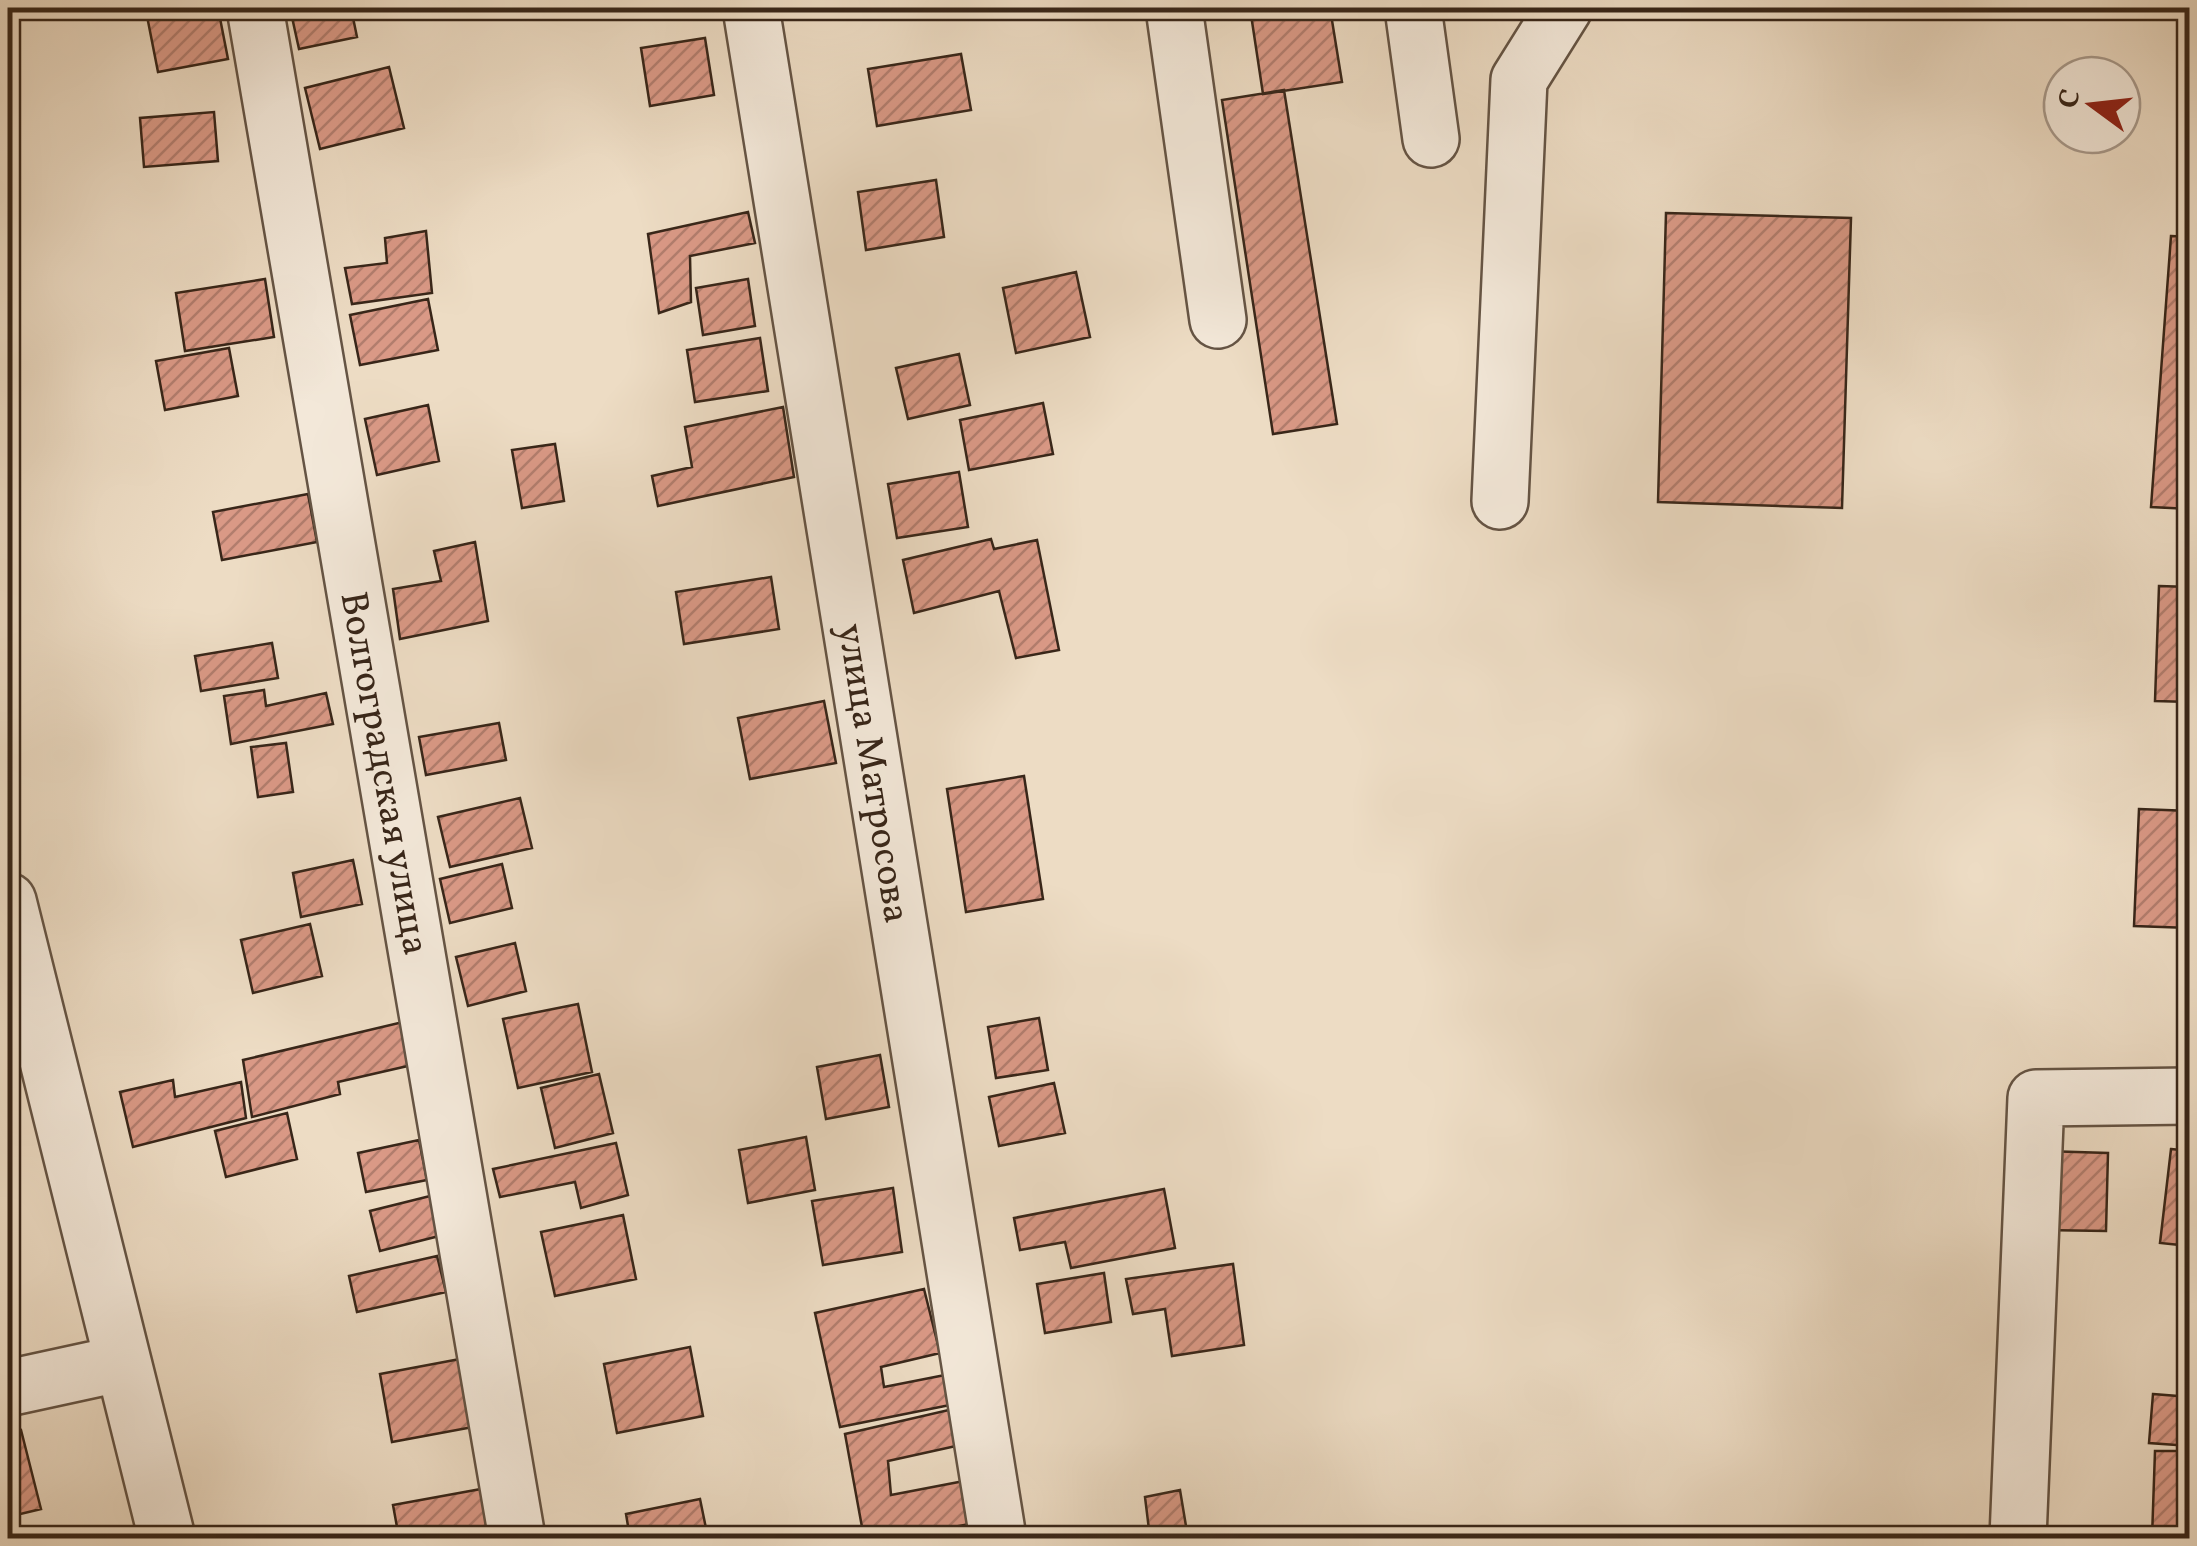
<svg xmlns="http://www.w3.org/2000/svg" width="2197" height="1546" font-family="Vollkorn,serif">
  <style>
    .building { fill: url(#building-hatch); stroke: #382619; stroke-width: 2.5 }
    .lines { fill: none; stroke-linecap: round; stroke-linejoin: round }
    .minor-casing { stroke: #655444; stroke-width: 60 }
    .minor { stroke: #f3e8d9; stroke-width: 55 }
    .labels { text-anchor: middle; stroke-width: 8; stroke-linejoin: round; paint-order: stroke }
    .street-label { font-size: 38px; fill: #382619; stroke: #f3e8d9 }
  </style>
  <defs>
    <pattern id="building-hatch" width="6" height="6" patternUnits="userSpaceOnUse" patternTransform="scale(2.5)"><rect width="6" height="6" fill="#da9986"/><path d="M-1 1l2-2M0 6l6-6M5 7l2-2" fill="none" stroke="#b27d6d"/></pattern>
  </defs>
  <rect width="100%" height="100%" fill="#eddcc4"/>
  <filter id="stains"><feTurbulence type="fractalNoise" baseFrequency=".002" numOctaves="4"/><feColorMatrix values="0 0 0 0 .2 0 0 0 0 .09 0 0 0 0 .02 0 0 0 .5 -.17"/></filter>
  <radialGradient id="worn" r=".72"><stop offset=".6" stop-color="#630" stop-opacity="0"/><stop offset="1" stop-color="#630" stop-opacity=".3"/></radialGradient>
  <!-- building -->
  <path class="building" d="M193 8H218L228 59 158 72 147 16Z
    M290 8H351L357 37 299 49Z
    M1250 8H1330L1342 82 1263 94Z
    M705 38 714 95 650 106 641 48Z
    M961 54 971 110 877 126 868 69Z
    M389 67 404 128 320 149 305 88Z
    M1284 90 1337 424 1273 434 1222 100Z
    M214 112 218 161 144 167 140 118Z
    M936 180 944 237 866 250 858 192Z
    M748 212 755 243 690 256 691 302 659 313 648 234Z
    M1666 213 1851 218 1842 508 1658 502Z
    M426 231 432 293 352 304 345 268 387 263 385 238Z
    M2171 236 2190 237V509L2151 507Z
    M1076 272 1090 337 1016 353 1003 288Z
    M265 279 274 337 185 351 176 293Z
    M748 279 755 326 703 335 696 288Z
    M428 299 438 350 360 365 350 315Z
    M760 338 768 391 695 402 687 350Z
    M229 348 238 396 165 410 156 361Z
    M959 354 970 405 908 419 896 368Z
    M1043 403 1053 454 969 470 960 420Z
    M428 405 439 461 377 475 365 419Z
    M783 407 794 477 658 506 652 476 692 467 685 427Z
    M555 444 564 501 522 508 512 450Z
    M959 472 968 527 897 538 888 484Z
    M308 494 317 542 222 560 213 512Z
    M991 539 994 549 1037 540 1059 650 1016 658 999 591 914 613 903 560Z
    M475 542 488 621 400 639 393 589 441 581 434 551Z
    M771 577 779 629 684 644 676 592Z
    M2159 586 2190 587V702L2155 701Z
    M272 643 278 678 201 691 195 656Z
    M264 690 266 706 326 693 333 724 231 744 224 696Z
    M824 701 836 763 750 779 738 718Z
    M499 723 506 760 426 775 419 737Z
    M286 743 293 792 258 797 251 747Z
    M1024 776 1043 899 966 912 947 789Z
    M520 798 532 848 450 867 438 817Z
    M2139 809 2190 811V928L2134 926Z
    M353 860 362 904 301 917 293 873Z
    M502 864 512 908 450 923 440 879Z
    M310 924 322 976 253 993 241 940Z
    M515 943 526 991 468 1006 456 957Z
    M578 1004 592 1072 518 1088 503 1019Z
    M1039 1018 1048 1070 996 1078 988 1027Z
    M403 1022 412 1065 338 1082 340 1094 252 1117 243 1060Z
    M880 1055 889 1107 826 1119 817 1067Z
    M599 1074 613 1133 555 1148 541 1088Z
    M173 1080 175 1097 241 1082 246 1118 133 1147 120 1092Z
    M1054 1083 1065 1133 999 1146 989 1097Z
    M287 1113 297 1159 226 1177 215 1131Z
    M806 1137 815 1190 748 1203 739 1150Z
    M419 1140 427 1180 366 1192 358 1153Z
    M616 1143 628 1195 581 1208 575 1182 500 1197 493 1169Z
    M2171 1149 2190 1151V1246L2160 1243Z
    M2044 1151 2108 1153 2106 1231 2042 1230Z
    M893 1188 902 1252 823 1265 812 1201Z
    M1164 1189 1175 1248 1071 1268 1065 1242 1020 1250 1014 1218Z
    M434 1195 443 1235 380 1251 370 1211Z
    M623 1215 636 1279 555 1296 541 1232Z
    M437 1256 446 1292 357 1312 349 1276Z
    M1233 1264 1244 1345 1172 1356 1165 1309 1133 1314 1126 1279Z
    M1104 1273 1111 1322 1045 1333 1037 1284Z
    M924 1289 940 1353 881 1367 884 1387 945 1375 950 1405 840 1427 815 1313Z
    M690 1347 703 1416 617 1433 604 1364Z
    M460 1359 473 1427 392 1442 380 1374Z
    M2153 1394 2190 1397V1446L2149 1443Z
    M953 1409 956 1446 888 1461 891 1495 964 1481 970 1524 892 1538H864L845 1434Z
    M21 1430 41 1509 8 1517V1434Z
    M2155 1451H2189L2190 1538H2152Z
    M481 1489 488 1529 440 1538H399L393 1505Z
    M1180 1490 1188 1538H1150L1145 1497Z
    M700 1499 708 1538H630L626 1514Z
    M964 1533 965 1538H932Z"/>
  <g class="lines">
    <defs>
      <path id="minor" d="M255 8 517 1538
        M751 8 998 1538
        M1174 8 1218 320
        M1413 8 1431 139
        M1500 501 1519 80 1564 8
        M8 901 167 1538
        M8 1388 123 1363
        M2018 1538 2036 1098 2190 1096"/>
    </defs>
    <!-- minor casing -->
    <use href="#minor" class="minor-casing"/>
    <!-- minor -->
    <use href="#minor" class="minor"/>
  </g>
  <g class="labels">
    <!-- street labels -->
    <g class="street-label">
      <text transform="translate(386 773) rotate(80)" y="13">Волгоградская улица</text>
      <text transform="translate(875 773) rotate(81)" y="13">улица Матросова</text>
    </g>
  </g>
  <!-- margin -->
  <rect width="2197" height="1546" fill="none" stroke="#eddcc4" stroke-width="40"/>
  <rect x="10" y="10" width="2177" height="1526" fill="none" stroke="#382619" stroke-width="5"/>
  <rect x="20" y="20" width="2157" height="1506" fill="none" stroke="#382619" stroke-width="2.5"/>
  <!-- north arrow -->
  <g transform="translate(2092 105) rotate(285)"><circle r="48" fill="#f3e8d9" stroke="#a89a8c" stroke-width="2.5"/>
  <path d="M0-8L18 38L0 25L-18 38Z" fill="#8f2418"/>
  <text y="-15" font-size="28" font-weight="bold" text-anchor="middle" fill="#382619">С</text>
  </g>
  <rect width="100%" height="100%" filter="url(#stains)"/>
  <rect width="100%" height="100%" fill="url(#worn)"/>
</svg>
